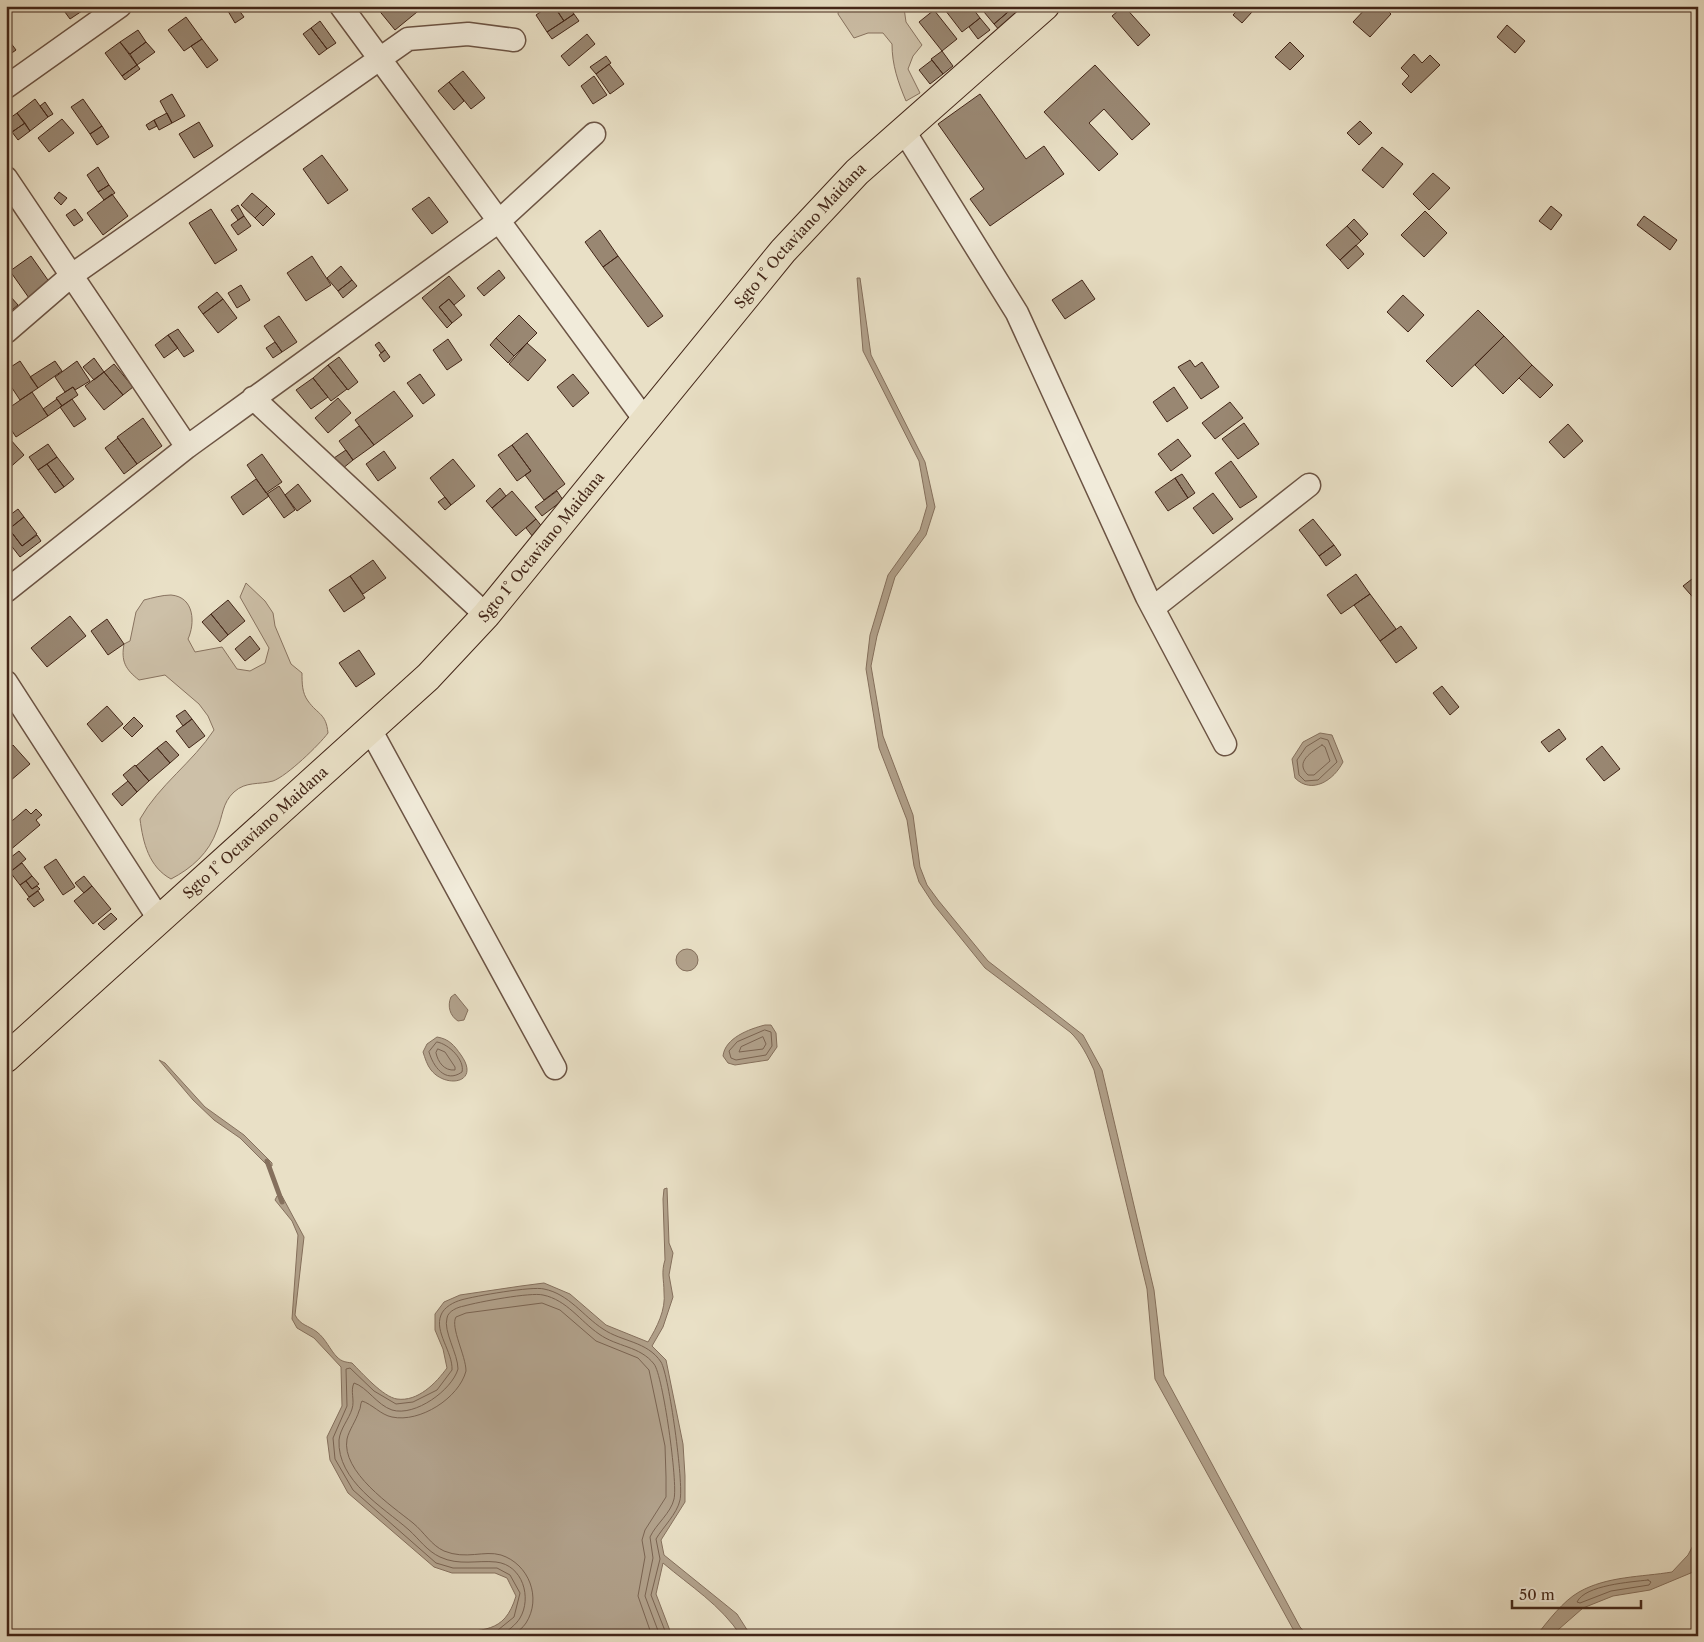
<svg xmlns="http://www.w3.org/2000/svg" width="1704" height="1642" font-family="'Libre Caslon Text',serif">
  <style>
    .green { fill: #cdc0a8; stroke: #887360 }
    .water { fill: #b1a18b; stroke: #85705d }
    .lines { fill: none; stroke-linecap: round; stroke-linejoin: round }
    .shore { stroke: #7a6452; stroke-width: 1 }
    .stream { stroke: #85705d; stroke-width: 5 }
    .building { fill: #998772; stroke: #432618 }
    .minor-casing { stroke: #6c5444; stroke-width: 25 }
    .major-casing { stroke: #432618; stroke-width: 30 }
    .minor { stroke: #f1ebda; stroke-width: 22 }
    .major { stroke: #e9e0c6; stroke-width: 28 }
    .labels { text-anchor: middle; stroke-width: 4; stroke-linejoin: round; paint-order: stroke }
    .street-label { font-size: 15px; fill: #432618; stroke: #f1ebda }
  </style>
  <rect width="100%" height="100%" fill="#e9e0c6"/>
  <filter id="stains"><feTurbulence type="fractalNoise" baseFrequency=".004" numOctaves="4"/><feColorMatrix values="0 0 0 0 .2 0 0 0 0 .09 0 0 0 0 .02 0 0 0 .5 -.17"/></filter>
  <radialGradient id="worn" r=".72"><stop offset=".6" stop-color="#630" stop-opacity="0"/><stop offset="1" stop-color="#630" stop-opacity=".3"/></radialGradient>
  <!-- green -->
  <path class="green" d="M839 6H907L904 8 906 22 922 45 913 56 908 69 920 93 906 101C898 82 892 65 892 44L883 33H868L854 38 838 14Z
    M246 583 265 601 273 613 275 626 291 664 302 673C302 683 302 693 308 701 318 715 326 713 328 733 319 745 287 776 273 781 259 785 246 781 234 792 222 803 223 816 217 830 209 853 192 868 171 879 149 867 143 843 140 819 159 785 193 762 214 730L208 716 199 704 165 675 139 680C125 669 121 661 124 644L130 641 136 612 144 600C152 598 162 595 171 595 195 597 195 624 188 639L195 652 222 647 237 669 250 671 265 663 269 648 240 597Z"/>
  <!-- water -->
  <path class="water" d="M857 278H860L871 355 925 462 935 507 926 535 895 577 877 636 871 666 883 736 913 815 920 867 927 885 938 900 988 961 1083 1035 1102 1070 1154 1290 1164 1375 1300 1627 1308 1636H1298L1293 1629 1155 1379 1147 1289 1094 1070C1088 1057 1081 1042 1070 1032L985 968 934 905 919 882 914 866 907 820 879 748 866 669 870 635 888 575 920 530 927 506 919 461 863 351Z
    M1320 733 1332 735 1343 762C1334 780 1312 795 1295 778L1292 759 1303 742Z
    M676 960a11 11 0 1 1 22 0a11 11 0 1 1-22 0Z
    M455 994 468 1010 464 1020 458 1021C450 1016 447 1006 451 997Z
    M765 1025H771L776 1033 777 1047 768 1060 735 1065 728 1063 723 1056C725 1038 749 1029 765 1025Z
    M437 1037C449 1039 454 1045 461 1055 481 1083 446 1089 431 1070 427 1065 425 1058 423 1052L427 1044Z
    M159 1060 165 1063 205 1107 244 1135 272 1163V1166H268L240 1138 214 1120 193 1100Z
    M667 1188 669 1243 673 1253 669 1275 673 1297 663 1327 652 1346 666 1360 683 1444 685 1476V1502L661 1540 664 1555 737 1614 751 1636H741C721 1605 690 1586 663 1563L656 1594 672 1636H449C482 1627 504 1636 516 1596L507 1578 495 1573H452L434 1567 348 1493 330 1460 327 1437 342 1406 341 1367 314 1338 297 1328 292 1319 298 1235 292 1221 275 1200 277 1196H282L304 1237 295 1315C301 1326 308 1325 317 1332 326 1339 330 1350 337 1357 342 1362 346 1362 352 1363 362 1373 383 1397 397 1399 418 1402 436 1383 447 1368L443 1349 435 1330V1314L444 1302 460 1295 521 1286 544 1283 570 1294 606 1325 648 1342C657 1327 666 1310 664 1292 664 1280 661 1272 665 1260L663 1199 664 1189Z
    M1698 1536V1570L1650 1590 1613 1596 1583 1608 1551 1636H1536C1548 1621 1563 1601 1579 1592 1607 1576 1642 1577 1672 1572L1688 1555Z"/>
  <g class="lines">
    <!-- shore -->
    <path class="shore" d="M1321 738 1328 740 1337 762 1318 780 1305 781 1299 775 1297 760 1306 747Z
      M1322 745 1325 747 1330 761 1314 775H1308C1294 762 1312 752 1322 745Z
      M765 1030 771 1032 772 1046 766 1055 736 1060 731 1058 729 1051 737 1042Z
      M763 1037 766 1044 763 1049 739 1052 741 1047Z
      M437 1042C449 1044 465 1060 462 1072 445 1084 433 1066 429 1052Z
      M438 1049 445 1052 455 1067V1070C444 1071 438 1062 436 1053Z
      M1648 1580 1651 1582 1649 1585 1611 1591 1580 1603 1577 1602C1585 1585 1631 1582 1648 1580Z
      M473 1636 493 1634 514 1617 520 1593 510 1575 497 1568H453L436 1563 353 1490 335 1459 333 1438 347 1406 346 1369 350 1368 374 1391 396 1404 413 1402 437 1390 452 1370C453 1352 434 1332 441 1315 444 1307 454 1302 461 1300 475 1296 532 1286 544 1289 569 1294 583 1316 603 1329 622 1342 647 1341 661 1362 669 1375 684 1484 680 1500 677 1514 663 1527 656 1539L660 1559 651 1595 667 1636
      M501 1636C507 1631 516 1625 520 1618 532 1598 523 1565 496 1562 477 1560 459 1566 440 1557 427 1551 419 1539 409 1530 383 1507 337 1481 339 1440 340 1429 349 1419 352 1409 355 1400 350 1391 354 1383 367 1387 377 1405 392 1410 415 1417 452 1390 458 1369 458 1354 443 1331 447 1318 448 1311 458 1307 464 1306 478 1302 531 1292 543 1295 567 1300 580 1321 599 1334 617 1347 640 1346 654 1364 663 1375 678 1483 674 1499 671 1513 656 1524 650 1537L653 1558 645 1596 660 1636
      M512 1636C517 1632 523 1628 526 1623 542 1598 529 1564 501 1555 484 1550 466 1560 444 1551 431 1545 424 1532 413 1523 392 1506 341 1472 347 1439 349 1430 356 1421 359 1411 361 1408 360 1404 362 1401 372 1404 381 1415 392 1417 420 1423 459 1398 466 1371 466 1356 450 1327 456 1317L466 1313 542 1303 560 1310 596 1341 638 1358 649 1370 665 1446 666 1477V1497L645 1530 642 1540 645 1557 638 1596 652 1636"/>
    <!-- stream -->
    <path class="stream" d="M267 1161 282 1202"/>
  </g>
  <!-- building -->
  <path class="building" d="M64 6H78L82 11 70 19 62 8Z
    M225 6H242L238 9 244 17 235 23Z
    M378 6H412L417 12 395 30 377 8Z
    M412 6H425L417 12Z
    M549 6H554L564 21 547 32 536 15Z
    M554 6H569L574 14 564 21Z
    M942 6H971L980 18 962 32Z
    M979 6H1015L994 24Z
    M1015 6H1022L1025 9 1000 31 994 24Z
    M1124 6 1150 35 1138 46 1112 16Z
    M1241 6H1245L1252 12 1242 23 1233 15Z
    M1368 6H1383L1391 14 1370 37 1353 22Z
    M934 10 957 39 942 51 919 22Z
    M574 14 579 21 552 39 547 32Z
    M186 17 202 39 184 51 168 30Z
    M980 18 990 30 978 39 969 27Z
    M320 21 336 43 327 49 311 28Z
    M1507 25 1525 41 1515 53 1497 37Z
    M311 28 327 49 319 55 303 34Z
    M138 30 146 42 130 54 120 42Z
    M587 34 595 44 569 66 561 56Z
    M202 39 218 60 207 68 191 46Z
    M10 42 16 50 6 57V45Z
    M120 42 137 65 122 76 105 53Z
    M146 42 155 52 137 65 130 54Z
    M1290 42 1304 56 1290 70 1275 57Z
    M942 51 953 66 943 74 931 59Z
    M1414 54 1422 63 1430 55 1440 65 1411 93 1402 84 1409 76 1401 68Z
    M606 56 611 63 596 74 590 67Z
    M932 60 943 74 930 84 919 70Z
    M609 64 624 84 610 94 596 74Z
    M137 65 140 69 125 80 122 76Z
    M1095 65 1150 124 1132 140 1104 109 1089 123 1118 154 1099 171 1044 112Z
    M463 71 485 98 471 109 449 82Z
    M594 76 607 95 593 104 581 86Z
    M449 82 464 101 454 110 438 91Z
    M172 94 185 116 172 123 160 101Z
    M980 94 1026 159 1044 146 1064 174 990 226 970 199 984 189 938 124Z
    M35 99 48 117 30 131 17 113Z
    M83 99 102 126 90 134 71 107Z
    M45 102 53 114 48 117 40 106Z
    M17 113 25 123 12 132 6 121Z
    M167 113 172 123 159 130 154 120Z
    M62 119 74 133 49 152 38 138Z
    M154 120 157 126 149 130 146 125Z
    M1360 121 1372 133 1359 145 1347 133Z
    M199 122 213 146 194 158 179 134Z
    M25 123 30 131 18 140 12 132Z
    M102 126 109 137 97 145 90 134Z
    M1382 147 1403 164 1383 188 1362 170Z
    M322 155 348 190 328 204 303 169Z
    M98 167 109 185 98 192 87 175Z
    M1433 173 1450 188 1429 210 1413 194Z
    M109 185 115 193 104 200 98 192Z
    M59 192 67 198 61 205 54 198Z
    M252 193 267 206 255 218 241 205Z
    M112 194 128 216 103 235 87 213Z
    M429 197 448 222 432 234 412 209Z
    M238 205 244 216 238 220 231 210Z
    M267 206 275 214 263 226 255 218Z
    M1551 206 1562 215 1551 230 1539 221Z
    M75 209 83 220 74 226 66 215Z
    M211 209 237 250 215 264 189 223Z
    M1425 211 1447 233 1424 257 1401 235Z
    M244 216 251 226 238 235 231 225Z
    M1644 216 1677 240 1670 250 1637 225Z
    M1354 219 1368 234 1361 241 1347 226Z
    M1347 226 1361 241 1340 260 1326 245Z
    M600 230 618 256 603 267 585 242Z
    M1356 245 1364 254 1348 269 1340 260Z
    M31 256 50 283 29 298 10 271Z
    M312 256 331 285 306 301 287 273Z
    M618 256 663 316 648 327 603 267Z
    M341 266 352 280 338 291 327 278Z
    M499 270 505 278 484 296 477 288Z
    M449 276 465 296 454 305 449 299 439 307 452 323 447 328 422 298Z
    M352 280 357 286 343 298 338 291Z
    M1082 280 1095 299 1065 319 1052 300Z
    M241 285 250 300 237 308 228 293Z
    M217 292 223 299 203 314 198 307Z
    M1403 295 1424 315 1408 332 1387 312Z
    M10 296 18 305 6 315V300Z
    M223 299 237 318 218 333 203 314Z
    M449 299 462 315 452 323 439 307Z
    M1478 310 1504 336 1452 387 1426 361Z
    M519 315 537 333 514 356 496 338Z
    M279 316 297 342 282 352 264 326Z
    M178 329 194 351 184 357 168 335Z
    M168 335 178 348 164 358 155 345Z
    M1504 336 1532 365 1503 394 1475 365Z
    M496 338 514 356 508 363 490 345Z
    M448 339 462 360 447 370 433 350Z
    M275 342 282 352 273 358 266 348Z
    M379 342 385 350 381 353 375 345Z
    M527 343 546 360 528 381 509 364Z
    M385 350 390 357 384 362 379 355Z
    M339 357 358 382 348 390 328 365Z
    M94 358 104 372 94 380 83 367Z
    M1190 360 1195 367 1202 362 1219 387 1201 399 1178 367Z
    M20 361 38 388 20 400 6 379V370Z
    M55 361 62 371 38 388 30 377Z
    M77 361 90 381 75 390 73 387 65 392 55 377Z
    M114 364 133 387 123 395 104 372Z
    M328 365 347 389 331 401 313 378Z
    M1532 365 1553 385 1540 398 1519 378Z
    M104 372 123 395 104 410 85 386Z
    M420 374 435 395 423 404 407 383Z
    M573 374 589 393 573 407 557 387Z
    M313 378 328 397 311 409 296 390Z
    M73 387 78 395 62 406 56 398Z
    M1174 387 1188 408 1167 422 1153 402Z
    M394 391 413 416 374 445 355 420Z
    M32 392 48 416 16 437 6 422V410Z
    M338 398 351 413 328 433 315 418Z
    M57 399 62 406 48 416 43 409Z
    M72 399 86 419 74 427 60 407Z
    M1230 402 1243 418 1215 439 1202 423Z
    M143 418 162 446 137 464 117 437Z
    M1244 423 1259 444 1238 459 1222 439Z
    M1568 424 1583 441 1564 458 1549 442Z
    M359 426 374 445 353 460 339 441Z
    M527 433 565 484 544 500 525 475 531 471 512 445Z
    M118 438 137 464 124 474 105 448Z
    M10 439 24 455 6 471V443Z
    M1178 439 1191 456 1171 471 1158 454Z
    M48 444 57 457 38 470 29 457Z
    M512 445 531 471 517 481 498 455Z
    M346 450 353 460 342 469 334 458Z
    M384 451 396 468 378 481 366 464Z
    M262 454 282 482 266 493 247 465Z
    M57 457 74 479 64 487 47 464Z
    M453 459 475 486 451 505 430 478Z
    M1231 461 1257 497 1240 508 1215 473Z
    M47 464 64 487 55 493 38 470Z
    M1182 474 1195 493 1188 498 1175 478Z
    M1175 478 1188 498 1168 511 1155 492Z
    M256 479 269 496 243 515 231 497Z
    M298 484 311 501 297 511 285 495Z
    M279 486 295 510 284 518 267 494Z
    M500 488 506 496 492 508 486 501Z
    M512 491 536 519 516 536 492 508Z
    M557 491 563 500 542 516 535 507Z
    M1213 493 1233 519 1213 534 1193 508Z
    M445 497 451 505 445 510 438 502Z
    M18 509 24 517 9 529 6 518Z
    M24 517 37 534 22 546 9 529Z
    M536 519 543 528 533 537 526 528Z
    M1313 519 1334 545 1319 556 1299 530Z
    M6 525 22 546 37 535 41 541 20 557 6 539Z
    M1334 545 1341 555 1326 566 1319 556Z
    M373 560 386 578 363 594 350 576Z
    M1356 574 1370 594 1341 614 1327 595Z
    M350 576 365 598 344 612 329 590Z
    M1692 579 1698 586V603L1683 586Z
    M1370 594 1396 629 1380 641 1354 605Z
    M228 600 245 621 228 635 211 614Z
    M211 614 228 635 220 642 202 622Z
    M70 616 86 636 47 667 31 648Z
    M107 619 124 644 108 655 91 631Z
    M1401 626 1417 648 1396 663 1380 641Z
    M250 636 260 649 245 661 235 649Z
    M359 650 375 674 356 687 339 663Z
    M1442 686 1459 707 1450 715 1433 693Z
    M107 706 123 724 102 742 87 724Z
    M185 710 192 719 183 726 176 716Z
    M134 717 143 726 132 737 123 728Z
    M192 719 205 736 189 748 176 731Z
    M1559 729 1566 739 1549 752 1541 742Z
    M166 741 179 755 170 763 157 748Z
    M13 745 30 764 10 781 6 777V751Z
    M1602 746 1620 769 1604 781 1586 759Z
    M157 748 170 763 149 781 136 766Z
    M135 765 149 781 137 792 123 775Z
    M128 781 137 792 122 806 112 794Z
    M26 809 31 814 36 809 42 815 36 820 40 825 9 851 6 848V826Z
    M19 851 26 859 10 872 6 868V861Z
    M56 859 75 887 63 895 44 867Z
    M22 863 32 876 20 885 10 872Z
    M32 876 39 884 32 889 26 881Z
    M84 876 92 886 84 893 75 883Z
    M26 881 32 889 37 886 40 889 29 897 20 885Z
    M92 886 111 909 93 924 74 901Z
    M38 891 44 900 34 907 27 899Z
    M111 913 117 919 104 930 98 924Z"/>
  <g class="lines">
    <defs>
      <path id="minor" d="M341 6 645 420
        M6 87 120 6
        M904 131 1017 313 1147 597 1225 744
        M6 178 187 447
        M6 332 72 275 408 39 468 34 514 40
        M253 398 486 615
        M6 591 187 447 499 221 594 134
        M1153 608 1309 485
        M6 682 159 919
        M370 729 555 1068"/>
      <g id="major">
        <path id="s1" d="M6 1058 428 677 486 615 783 251 857 172 1045 6"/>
      </g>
    </defs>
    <!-- minor casing -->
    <use href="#minor" class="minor-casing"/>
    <!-- major casing -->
    <use href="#major" class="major-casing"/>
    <!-- minor -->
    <use href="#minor" class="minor"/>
    <!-- major -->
    <use href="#major" class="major"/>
  </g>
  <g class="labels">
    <!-- street labels -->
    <g class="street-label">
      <text dy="5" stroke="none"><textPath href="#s1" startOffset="1146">Sgto 1° Octaviano Maidana</textPath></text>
      <text dy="5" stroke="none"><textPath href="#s1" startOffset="741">Sgto 1° Octaviano Maidana</textPath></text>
      <text dy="5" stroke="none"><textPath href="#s1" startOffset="336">Sgto 1° Octaviano Maidana</textPath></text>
    </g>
  </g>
  <!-- margin -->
  <rect width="1704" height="1642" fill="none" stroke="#e9e0c6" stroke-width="25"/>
  <rect x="8" y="8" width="1689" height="1627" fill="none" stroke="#432618" stroke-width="2.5"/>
  <rect x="12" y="12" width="1679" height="1617" fill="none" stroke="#432618"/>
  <!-- scale -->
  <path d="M1512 1600v8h129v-8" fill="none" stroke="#432618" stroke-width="2.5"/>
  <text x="1519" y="1600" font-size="15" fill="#432618" stroke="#f1ebda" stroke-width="4" paint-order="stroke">50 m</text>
  <rect width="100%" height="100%" filter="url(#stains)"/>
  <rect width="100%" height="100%" fill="url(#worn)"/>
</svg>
